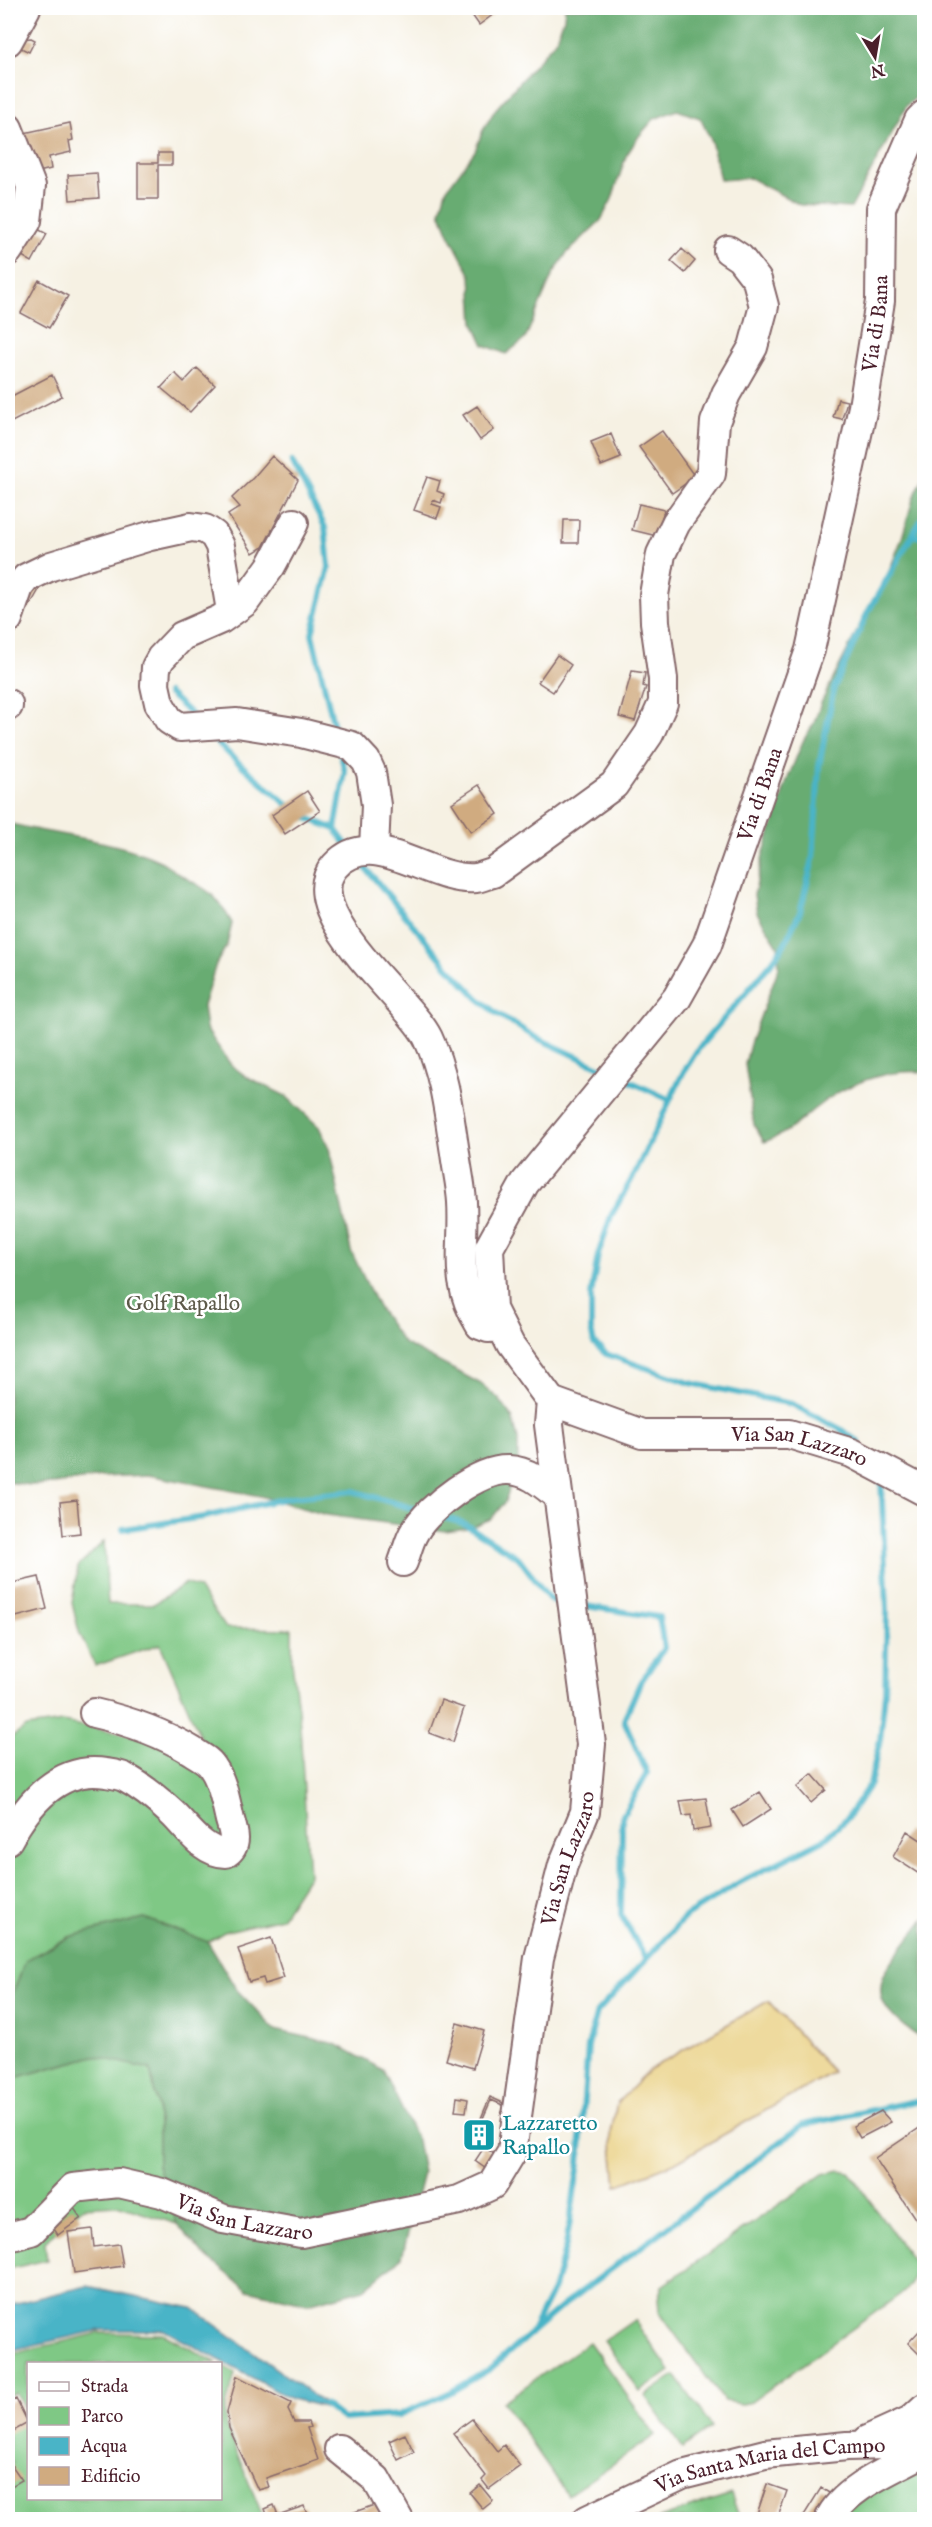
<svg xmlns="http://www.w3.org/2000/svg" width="932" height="2527" font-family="'IM FELL English',serif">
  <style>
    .green { fill: #7fc885; stroke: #647458; stroke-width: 1.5 }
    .forest { fill: #67ac72; stroke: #58664e; stroke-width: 1.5 }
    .sand { fill: #eeda9e; stroke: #9c7c64; stroke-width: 1.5 }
    .water { fill: #49b4c7; stroke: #4a6a79; stroke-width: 1.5 }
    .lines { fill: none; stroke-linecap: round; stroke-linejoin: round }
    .stream { stroke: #49b4c7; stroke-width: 6 }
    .building { fill: #d0ab80 }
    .minor-casing { stroke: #86686b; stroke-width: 32 }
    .minor { stroke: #fff; stroke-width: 28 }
    .labels { text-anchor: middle; stroke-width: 5; stroke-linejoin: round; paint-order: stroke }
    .street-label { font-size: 21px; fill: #4a1f2b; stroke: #fff }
    .park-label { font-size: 21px; fill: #5d5a4a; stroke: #fff }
    .culture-label { font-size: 21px; fill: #0d838f; stroke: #fff; text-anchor: start }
  </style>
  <rect width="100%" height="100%" fill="#fff"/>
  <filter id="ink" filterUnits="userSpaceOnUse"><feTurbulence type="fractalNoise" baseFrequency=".0167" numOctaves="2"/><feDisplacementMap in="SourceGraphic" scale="12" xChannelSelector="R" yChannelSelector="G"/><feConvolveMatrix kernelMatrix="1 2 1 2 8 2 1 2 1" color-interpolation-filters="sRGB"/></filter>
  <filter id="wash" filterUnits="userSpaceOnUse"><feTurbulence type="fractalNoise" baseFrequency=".008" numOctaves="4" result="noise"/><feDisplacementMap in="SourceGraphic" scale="24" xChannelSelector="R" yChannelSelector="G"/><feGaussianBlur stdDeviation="1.35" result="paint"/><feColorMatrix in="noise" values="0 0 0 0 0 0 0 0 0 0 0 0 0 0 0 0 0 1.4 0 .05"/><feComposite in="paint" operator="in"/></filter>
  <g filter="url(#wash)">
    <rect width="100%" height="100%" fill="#f6f1e3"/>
    <!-- green -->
    <path class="green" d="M104 1541 108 1604H154L186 1583 198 1588 226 1628 292 1629V1662L300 1725 309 1875 281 1918 224 1932 208 1942 144 1918 69 1937 26 1960 14 2078 94 2056 150 2069 158 2108V2165L177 2224 117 2205 83 2207 45 2242 47 2260 8 2269V1740L27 1727 63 1722 206 1750 160 1644 95 1666 79 1632 72 1603 78 1567Z
      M840 2170 849 2172 854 2178 914 2263C917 2277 912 2283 902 2293L751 2402 741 2404 724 2401 659 2312 658 2298 662 2286 823 2174Z
      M634 2320 670 2371 640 2392 604 2341Z
      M99 2333 163 2334 217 2363 28 2364V2413L16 2393 8 2396V2355Z
      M589 2342 655 2435 568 2495 503 2402Z
      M221 2365 235 2373 225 2411 226 2427 264 2519H8V2465L13 2463 8 2456V2426L28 2416V2498H220Z
      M675 2375 712 2427 682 2448 645 2396Z
      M924 2468V2519L839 2520 851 2501Z
      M731 2494 740 2519H657Z"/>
    <!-- forest -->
    <path class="forest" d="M565 8H924V91L907 105 851 208 800 205 750 178 720 180 711 140 700 118 677 110 654 119 639 136 626 156 612 199 601 220 566 254 553 274 525 339 506 354 484 345 474 323 471 276 449 234 440 212 446 190 475 151 483 130 495 110 556 40 564 18Z
      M924 476V1072C885 1069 844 1084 813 1110 795 1125 787 1134 764 1142L754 1125 745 1064 750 1044 779 967 778 946 757 913 754 895 763 855 788 778 803 741 814 723 821 703 865 615 879 597 902 538 913 499Z
      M8 823C56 836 114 839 160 861 167 864 172 870 179 874 209 892 214 890 232 923L227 945 216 964 203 1006 206 1029 231 1065 247 1077 286 1096 319 1127 329 1148 351 1251 378 1307 403 1343 481 1384 499 1399 512 1417 518 1439V1461L505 1502 491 1519 468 1528 445 1531 327 1515 260 1496 148 1475 101 1477 54 1484 31 1485 8 1482Z
      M144 1918 208 1942 236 1989 275 2030 336 2044 383 2070 417 2140 423 2173 402 2257 364 2289 308 2304 248 2290 203 2254 177 2224 158 2165V2108L150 2069 94 2056 14 2078 12 1995 26 1960 69 1937Z
      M924 1919V2040C850 1995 885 1971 924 1919Z"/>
    <!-- sand -->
    <path class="sand" d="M768 2001 833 2072 674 2163 616 2186 611 2133 617 2103 650 2069Z"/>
    <!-- water -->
    <path class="water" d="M87 2286 192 2308 332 2409 291 2399 164 2330H100L8 2351V2305Z"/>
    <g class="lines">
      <!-- stream -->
      <path class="stream" d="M292 462 325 527 329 567 312 634 336 735
        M914 536 924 537
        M168 693 193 716
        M208 733C233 761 264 783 291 808
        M302 816 335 829 349 848
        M335 829 345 772 340 751
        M359 860 448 967 478 998 496 1013 535 1037 606 1070
        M623 1078 670 1100
        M858 1442 840 1429 792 1404 690 1383 606 1354 594 1343 591 1330V1295L598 1255 611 1216 634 1175 683 1073 698 1049 772 962 784 945 800 912 813 859 819 766 834 688 868 612 924 515
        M438 1516 463 1523 519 1558 550 1600 566 1603
        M123 1529 204 1517 292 1497 353 1491 422 1511
        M579 1605 659 1617 664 1648 640 1683 624 1720 647 1773 622 1817 621 1915 646 1959
        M533 2331 561 2307 803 2125 924 2099
        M325 2405 343 2419 399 2415 449 2393 490 2369 531 2333 554 2288 566 2245 579 2163 588 2046 597 2012 686 1916 740 1882 823 1840 847 1818 870 1784 880 1740 885 1692 887 1610 881 1478"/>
    </g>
    <g id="blocks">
      <!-- building -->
      <path class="building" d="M108 8H135V11L108 9Z
        M467 8H502L479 25Z
        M31 38 35 40 29 52 19 47 23 39Z
        M70 123 73 140 69 141 71 152 49 157 51 169 34 173 24 133Z
        M158 153H172V165H158V199H138V163H158Z
        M97 173 99 198 70 200 68 175Z
        M32 226 47 234 32 262 17 253Z
        M682 249 695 261 685 273 671 261Z
        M39 280 68 296 49 328 21 313Z
        M197 368 215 385 190 412 161 388 175 373 184 382Z
        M52 375 62 396 10 423 8 418V398Z
        M838 399 847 401 842 419 833 417Z
        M477 406 494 430 480 440 463 415Z
        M662 431 695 477 672 493 639 447Z
        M611 434 621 458 601 466 591 442Z
        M272 456 298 480 263 547 253 553 228 515 240 507 232 498 253 478Z
        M427 477 440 481 437 491 444 494 441 503 433 500 432 504 441 507 437 518 414 510Z
        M639 504 664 510 657 536 632 530Z
        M564 520H579L578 543H563Z
        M29 582 40 588 28 609 17 603Z
        M557 655 571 665 553 692 538 682Z
        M632 671 645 673 643 686 646 687 635 721 619 717Z
        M479 785 498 814 471 832 452 803Z
        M307 791 320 811 285 834 272 815Z
        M77 1500 80 1533 63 1535 60 1502Z
        M39 1577 47 1609 8 1619V1584Z
        M8 1658 12 1678 8 1679Z
        M441 1700 464 1708 453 1742 429 1733Z
        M812 1774 826 1790 811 1803 797 1787Z
        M760 1792 771 1809 743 1827 732 1810Z
        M706 1798 711 1828 693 1831 691 1815 683 1816 680 1801Z
        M907 1831 924 1842 921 1853 924 1855V1862L919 1874 893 1857Z
        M271 1938 284 1978 265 1984 263 1978 249 1982 238 1949Z
        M457 2023 484 2031 473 2068 446 2060Z
        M457 2097 468 2099 466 2112 455 2111Z
        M490 2097 508 2105 503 2115 501 2114 505 2106 491 2100 477 2132 491 2138 485 2148 499 2157 489 2171 475 2161 483 2149 471 2142Z
        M881 2111 891 2122 860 2138 853 2126Z
        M924 2125V2232L875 2158Z
        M73 2207 81 2218 58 2235 50 2223Z
        M92 2229 94 2247 119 2244 123 2266 74 2273 68 2232Z
        M920 2330 924 2334V2359L908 2343Z
        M237 2376 291 2403 288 2410 294 2422H308L310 2427 307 2428 318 2460 266 2478 269 2487 258 2490 229 2428 227 2412Z
        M16 2399 28 2423 8 2434V2403Z
        M472 2419 497 2451 504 2445 520 2466 489 2489 482 2480 486 2476 453 2433Z
        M405 2434 414 2452 398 2460 389 2441Z
        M8 2460 22 2480 8 2488Z
        M767 2484 787 2491 777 2520H755Z
        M480 2485 493 2501 483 2509 470 2493Z
        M821 2488 839 2499 825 2520H801Z
        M377 2504 380 2515 368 2520H351L349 2514Z
        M274 2505 278 2515 304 2506 309 2520H269L265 2509Z"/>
    </g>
  </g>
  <g filter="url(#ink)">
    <use href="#blocks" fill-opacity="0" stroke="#86686b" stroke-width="1.5"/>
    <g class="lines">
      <defs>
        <g id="minor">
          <path d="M8 41 26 8"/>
          <path d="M8 128 31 186 27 221 8 251"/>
          <path d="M294 523 271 566 245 602 221 619 182 636 161 658 156 667 155 685 159 703 169 720 180 727 237 723 301 733 352 746 366 761 371 772 376 805 374 849"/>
          <path d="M8 619 19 587 26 578 51 566 150 536 191 527 205 529 214 535 220 546 231 611"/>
          <path d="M8 704V706"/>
          <path d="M500 1327 488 1328 480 1325C452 1280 465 1252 462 1202 461 1186 457 1169 455 1153 449 1115 445 1074 428 1038 409 999 294 911 335 866 373 824 430 883 476 878 482 877 488 874 493 873L614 785 649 734 663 703V679L655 622 654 595 661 554 676 523 711 474 715 422 726 394 753 347 764 306 757 280 740 258 728 250"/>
          <path id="s1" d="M551 1401 510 1345 492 1309 489 1248 525 1183 677 998 707 945 810 650 863 407 880 301 881 208 919 120 924 115"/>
          <path id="s2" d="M551 1401 642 1434H789L852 1453 924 1491"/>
          <path d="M403 1562C407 1552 409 1540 415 1531 429 1507 480 1468 509 1470 529 1471 543 1484 558 1496"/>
          <path d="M8 1840C28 1803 60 1765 106 1773 112 1774 119 1775 124 1777 141 1786 158 1800 172 1813 187 1827 203 1853 226 1853 238 1845 234 1833 230 1820 226 1804 223 1782 213 1768 209 1760 199 1756 192 1751 161 1732 129 1721 94 1713"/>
          <path id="s3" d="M8 2237 31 2231 73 2188 119 2183 162 2193 223 2219 301 2233 459 2200 492 2185 512 2152 539 1958 563 1865 585 1812 591 1744 549 1425 551 1401"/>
          <path d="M867 2440 911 2420 924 2408"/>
          <path d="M339 2449 376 2479 399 2520"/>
          <path id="s4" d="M587 2520 682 2475 765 2454 847 2446 924 2444"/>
          <path d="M829 2520C843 2488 895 2468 924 2452"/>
        </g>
      </defs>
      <!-- minor casing -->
      <use href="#minor" class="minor-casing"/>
      <!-- minor -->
      <use href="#minor" class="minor"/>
    </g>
  </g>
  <!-- icons -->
  <defs>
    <symbol id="building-square" viewBox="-11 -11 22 22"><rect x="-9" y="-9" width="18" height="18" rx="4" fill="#0f9aa8" stroke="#fff"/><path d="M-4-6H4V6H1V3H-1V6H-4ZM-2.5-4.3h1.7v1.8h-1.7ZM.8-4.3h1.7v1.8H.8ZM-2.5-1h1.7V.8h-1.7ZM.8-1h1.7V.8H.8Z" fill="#fff"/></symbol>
  </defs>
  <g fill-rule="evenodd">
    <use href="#building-square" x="460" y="2116" width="38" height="38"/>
  </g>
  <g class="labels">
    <!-- street labels -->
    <g class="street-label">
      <text dy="7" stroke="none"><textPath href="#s1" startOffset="1191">Via di Bana</textPath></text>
      <text dy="7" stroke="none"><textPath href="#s1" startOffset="705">Via di Bana</textPath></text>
      <text dy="7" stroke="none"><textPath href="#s2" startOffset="256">Via San Lazzaro</textPath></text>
      <text dy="7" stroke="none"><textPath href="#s3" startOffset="856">Via San Lazzaro</textPath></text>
      <text dy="7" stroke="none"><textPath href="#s3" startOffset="261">Via San Lazzaro</textPath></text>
      <text dy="7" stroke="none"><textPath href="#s4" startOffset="194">Via Santa Maria del Campo</textPath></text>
    </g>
    <!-- park labels -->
    <g class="park-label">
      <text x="183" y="1310">Golf Rapallo</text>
    </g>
    <!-- culture labels -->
    <g class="culture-label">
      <text x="502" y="2130">Lazzaretto<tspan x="502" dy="24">Rapallo</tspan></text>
    </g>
  </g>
  <!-- margin -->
  <rect width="932" height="2527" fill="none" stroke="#fff" stroke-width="30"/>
  <!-- legend -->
  <rect x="27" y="2362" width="195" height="138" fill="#ffffff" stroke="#b7a5aa" stroke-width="1.5"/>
  <rect x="39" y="2382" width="30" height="9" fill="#ffffff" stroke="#b7a5aa" stroke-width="1.5"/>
  <text x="81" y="2392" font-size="18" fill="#4a1f2b">Strada</text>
  <rect x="39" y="2407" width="30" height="18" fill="#7fc885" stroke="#b7a5aa" stroke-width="1.5"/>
  <text x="81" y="2422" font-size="18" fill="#4a1f2b">Parco</text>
  <rect x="39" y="2437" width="30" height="18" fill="#49b4c7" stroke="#b7a5aa" stroke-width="1.5"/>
  <text x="81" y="2452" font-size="18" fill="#4a1f2b">Acqua</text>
  <rect x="39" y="2467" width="30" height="18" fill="#d0ab80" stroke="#b7a5aa" stroke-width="1.5"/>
  <text x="81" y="2482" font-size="18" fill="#4a1f2b">Edificio</text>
  <!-- north arrow -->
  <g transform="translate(875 57) rotate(169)" stroke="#ffffff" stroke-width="4.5" paint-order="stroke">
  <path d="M0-4.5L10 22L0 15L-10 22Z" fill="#4a1f2b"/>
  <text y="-9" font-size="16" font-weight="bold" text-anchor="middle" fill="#4a1f2b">N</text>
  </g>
</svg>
